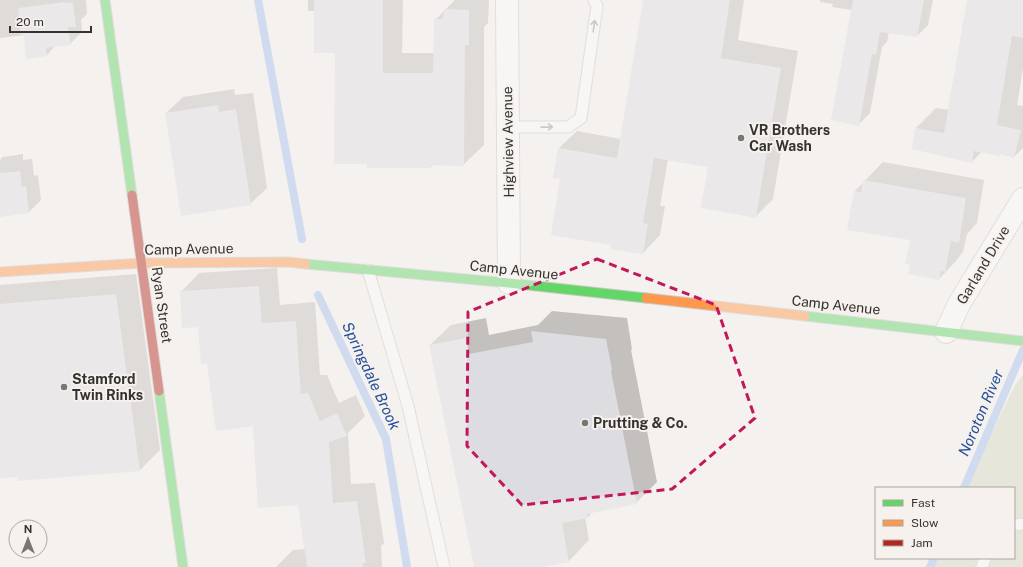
<svg xmlns="http://www.w3.org/2000/svg" width="1023" height="567" font-family="'Public Sans',sans-serif">
  <style>
    .green { fill: #d4dcc0 }
    .shadow { fill: #0003 }
    .lines { fill: none; stroke-linecap: round; stroke-linejoin: round }
    .stream { stroke: #a6c1ef; stroke-width: 8 }
    .building { fill: #dddde1 }
    .lane-casing { stroke: #cac7c5; stroke-width: 13 }
    .street-casing { stroke: #cac7c5; stroke-width: 24 }
    .fast-casing { stroke: #cac7c5; stroke-width: 11 }
    .slow-casing { stroke: #cac7c5; stroke-width: 11 }
    .jam-casing { stroke: #cac7c5; stroke-width: 11 }
    .lane { stroke: #fdfdfc; stroke-width: 11 }
    .street { stroke: #fdfdfc; stroke-width: 22 }
    .fast { stroke: #63d668; stroke-width: 9 }
    .slow { stroke: #ff974d; stroke-width: 9 }
    .jam { stroke: #b3261e; stroke-width: 9 }
    .oneway { stroke: #999896 }
    .marked { fill: none; stroke: #c2185b; stroke-width: 3; stroke-dasharray: 8 5; stroke-linejoin: round }
    .poi-dot { fill: #787673; stroke: #f6f1ec; stroke-width: 1.5 }
    .labels { text-anchor: middle; stroke-width: 4; stroke-linejoin: round; paint-order: stroke }
    .poi-label { font-size: 14px; font-weight: bold; fill: #353331; stroke: #f6f1ec; text-anchor: start }
    .street-label { font-size: 14px; fill: #353331; stroke: #f6f1ec }
    .water-label { font-size: 15px; font-style: italic; fill: #23509d; stroke: #f6f1ec }
  </style>
  <rect width="100%" height="100%" fill="#f4f1ee"/>
  <!-- green -->
  <path class="green" d="M1023 375V567H927L930 558H1014V488H965L1015 385Z"/>
  <!-- shadow -->
  <path class="shadow" d="M0 0H86L87 14 81 20 82 32 70 44 56 45 47 55 25 35 0 38Z
    M308 0H403L402 53H434L435 20 455 0H489L488 23 484 27V145L463 165 434 164 431 167 336 52 315 11H308Z
    M644 0H744L738 40 798 51 773 199 755 217 709 166 668 159 660 206H665L660 235 643 253 561 178 559 148 577 131 621 139Z
    M820 0H933L928 25 917 36 889 32 887 42 882 47 870 113 858 125 852 10 832 7 833 4 820 2Z
    M968 0H1023V68L1017 105 1023 106V148L1014 157 1001 153 999 155 982 151 972 162 916 128 936 108 949 110Z
    M234 89 235 95 253 93 267 188 250 204 166 113 183 97Z
    M23 154V160L32 159 34 176 38 175 41 200 29 212 0 216V160L3 157Z
    M883 162 984 180 977 223 967 234 963 252 958 258 957 260 939 279 911 264V239L855 191Z
    M277 268 280 305 315 302 320 375H327L339 403 356 395 365 416 348 433 351 484 375 483 384 543 381 546 382 567H276L293 550 306 549 299 504 254 425 208 362 199 325 181 292 199 273Z
    M136 274 160 450 140 470 0 477V285Z
    M552 311 627 318 632 349 631 350 657 482 636 503 593 511 588 517H585L589 540 569 561 538 567H475L430 345 451 325 486 318 489 335 538 325Z"/>
  <g class="lines">
    <!-- stream -->
    <path class="stream" d="M258 0 302 239
      M318 295 386 439 407 567
      M964 488 1023 350
      M930 567 934 558"/>
  </g>
  <!-- building -->
  <path class="building" d="M314 0H383V73H433L434 19H443L444 9 469 10V45H465L464 166 431 165V168H367V164H334L335 53H314Z
    M643 0H730L721 58 781 68 756 218 701 208 708 167 654 158 643 223 648 224 643 254 610 249 611 245 551 235 560 179 553 178 558 148 617 158Z
    M853 0H924L917 37 880 32 876 55 872 54 859 126 831 120Z
    M967 0H1023V38L1012 36 997 125 1021 130 1014 158 1000 154V156L974 151 972 163 912 149 915 128 944 133Z
    M64 2V3L73 2 76 27H68L71 45 46 48 47 56 26 59 24 36H21L18 8Z
    M218 105 219 112 236 109 251 205 181 216 165 113Z
    M20 171 22 187 26 186 29 213 0 217V173Z
    M863 180 966 198 959 243 951 241 945 272 941 271 939 280 908 274 910 265 905 264 910 240 847 230 854 191 861 192Z
    M259 286 262 323 296 321 301 394 308 393 320 421 337 413 347 436 329 442 333 503 357 501 366 563H363V567H307L298 505 258 508 253 426 216 431 207 364H201L198 327 182 328 180 291Z
    M116 294 140 471 18 481 17 477 0 478V304Z
    M531 331 606 339 612 370 611 371 637 504 587 514 588 518 562 523 569 562 543 567H474L429 345 466 338 469 354 533 342Z"/>
  <g class="lines">
    <defs>
      <path id="lane" d="M508 127H568L581 118 597 6 594 0
        M368 270 408 406 444 567
        M1014 525 1023 524
        M982 567 985 558"/>
      <path id="street" d="M507 0 509 283
        M946 332 959 304 1023 199"/>
      <path id="fast" d="M105 0 132 195
        M306 264 509 283 646 298
        M805 316 1023 341
        M159 391 183 567"/>
      <path id="slow" d="M0 272 142 263 288 262 306 264
        M646 298 805 316"/>
      <path id="jam" d="M132 195 159 391"/>
    </defs>
    <!-- lane casing -->
    <use href="#lane" class="lane-casing"/>
    <!-- street casing -->
    <use href="#street" class="street-casing"/>
    <!-- fast casing -->
    <use href="#fast" class="fast-casing"/>
    <!-- slow casing -->
    <use href="#slow" class="slow-casing"/>
    <!-- jam casing -->
    <use href="#jam" class="jam-casing"/>
    <!-- lane -->
    <use href="#lane" class="lane"/>
    <!-- street -->
    <use href="#street" class="street"/>
    <!-- fast -->
    <use href="#fast" class="fast"/>
    <!-- slow -->
    <use href="#slow" class="slow"/>
    <!-- jam -->
    <use href="#jam" class="jam"/>
  </g>
  <!-- one-way arrows -->
  <defs><path id="oneway-shaft" d="M-6 0H5M1.5-3L5.5 0L1.5 3" fill="none" stroke-width="1.6" stroke-linecap="round" stroke-linejoin="round"/></defs>
  <g class="oneway">
    <use href="#oneway-shaft" transform="translate(594 26) rotate(-82)"/>
    <use href="#oneway-shaft" transform="translate(547 127) rotate(-1)"/>
  </g>
  <!-- marked area -->
  <path d="M0 0H1023V567H0ZM597 259 716 305 755 418 672 489 522 505 467 446 468 312Z" fill="#f4f1ee" fill-opacity=".55" fill-rule="evenodd"/>
  <path class="marked" d="M597 259 716 305 755 418 672 489 522 505 467 446 468 312Z"/>
  <!-- markers -->
  <g class="poi-dot">
    <circle cx="741" cy="138" r="4"/>
    <circle cx="64" cy="387" r="4"/>
    <circle cx="585" cy="423" r="4"/>
  </g>
  <g class="labels">
    <!-- poi labels -->
    <g class="poi-label">
      <text x="749" y="135">VR Brothers<tspan x="749" dy="16">Car Wash</tspan></text>
      <text x="72" y="384">Stamford<tspan x="72" dy="16">Twin Rinks</tspan></text>
      <text x="593" y="428">Prutting &amp; Co.</text>
    </g>
    <!-- street labels -->
    <g class="street-label">
      <text transform="translate(508 142) rotate(-91)" y="5">Highview Avenue</text>
      <text transform="translate(189 249) rotate(-1)" y="5">Camp Avenue</text>
      <text transform="translate(983 265) rotate(-59)" y="5">Garland Drive</text>
      <text transform="translate(514 270) rotate(6)" y="5">Camp Avenue</text>
      <text transform="translate(162 305) rotate(82)" y="5">Ryan Street</text>
      <text transform="translate(836 305) rotate(6)" y="5">Camp Avenue</text>
    </g>
    <!-- water labels -->
    <g class="water-label">
      <text transform="translate(371 376) rotate(65)" y="5">Springdale Brook</text>
      <text transform="translate(981 413) rotate(-67)" y="5">Noroton River</text>
    </g>
  </g>
  <!-- legend -->
  <rect x="875" y="487" width="140" height="72" fill="#f6f1ec" stroke="#a9a5a1"/>
  <rect x="883" y="500" width="20" height="6" fill="#63d668" stroke="#a9a5a1"/>
  <text x="911" y="507" font-size="12" fill="#353331">Fast</text>
  <rect x="883" y="520" width="20" height="6" fill="#ff974d" stroke="#a9a5a1"/>
  <text x="911" y="527" font-size="12" fill="#353331">Slow</text>
  <rect x="883" y="540" width="20" height="6" fill="#b3261e" stroke="#a9a5a1"/>
  <text x="911" y="547" font-size="12" fill="#353331">Jam</text>
  <!-- north arrow -->
  <g transform="translate(28 539)"><circle r="19" fill="#f6f1ec" stroke="#a9a5a1"/>
  <path d="M0-3L7 15L0 10L-7 15Z" fill="#787673"/>
  <text y="-6" font-size="11" font-weight="bold" text-anchor="middle" fill="#353331">N</text>
  </g>
  <!-- scale -->
  <path d="M10 26v6h81v-6" fill="none" stroke="#353331" stroke-width="2"/>
  <text x="16" y="26" font-size="12" fill="#353331" stroke="#f6f1ec" stroke-width="3" paint-order="stroke">20 m</text>
</svg>
